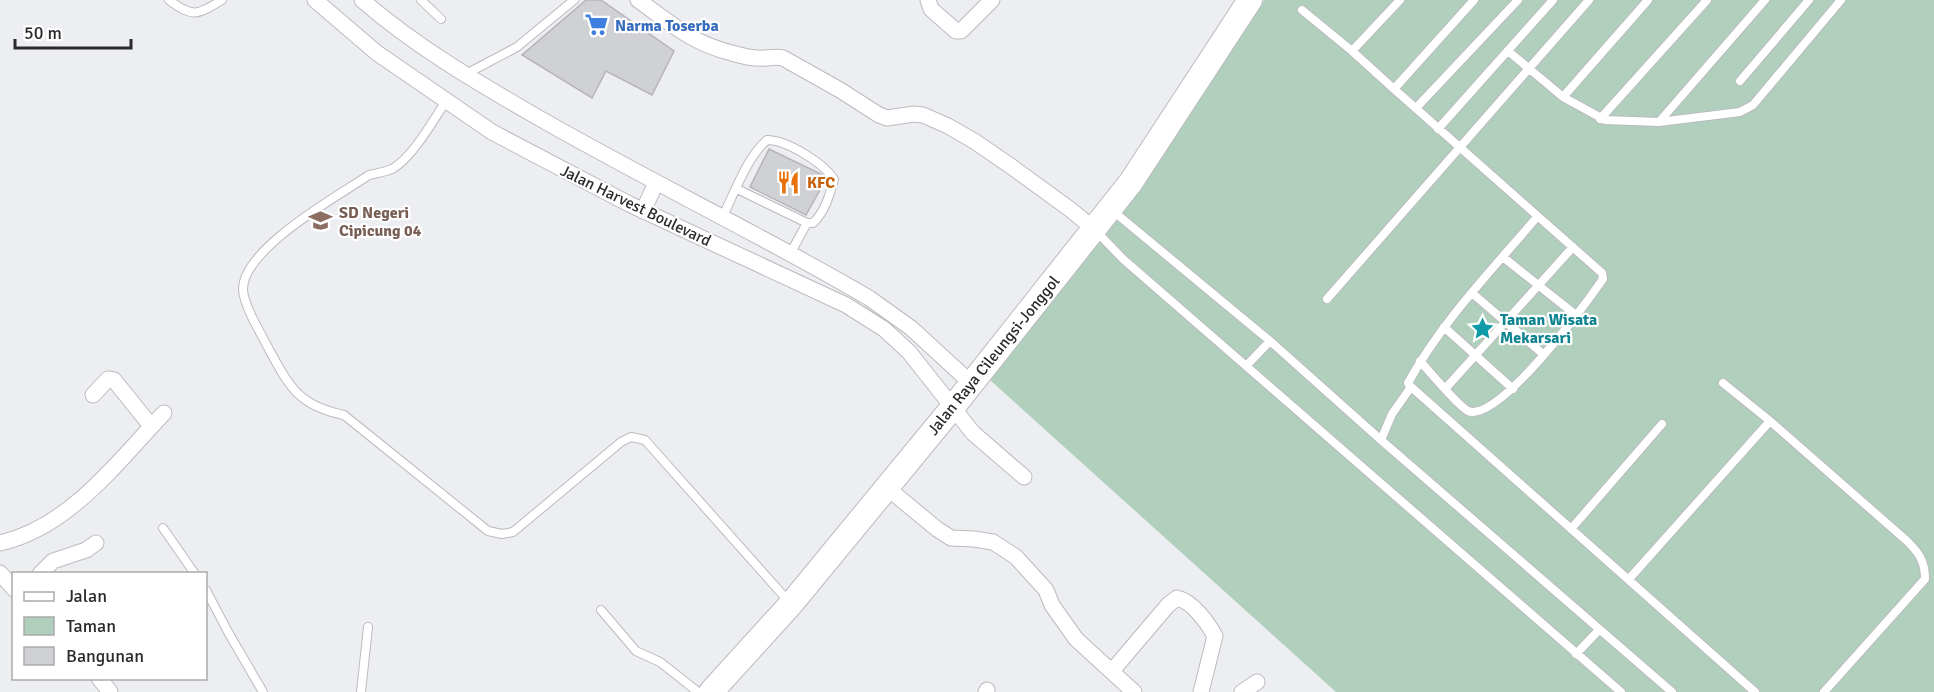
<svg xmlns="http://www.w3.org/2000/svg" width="1934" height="692" font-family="Signika,sans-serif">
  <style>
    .green { fill: #b1cfbd }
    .building { fill: #d0d1d5; stroke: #b5b5b9; stroke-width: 1.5 }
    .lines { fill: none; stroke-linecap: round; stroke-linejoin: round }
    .service-casing { stroke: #bbbbbf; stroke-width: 10 }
    .minor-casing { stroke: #bbbbbf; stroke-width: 17 }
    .primary-casing { stroke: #bbbbbf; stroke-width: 26 }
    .service { stroke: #fff; stroke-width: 8 }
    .minor { stroke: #fff; stroke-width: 15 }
    .primary { stroke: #fff; stroke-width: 24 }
    .labels { text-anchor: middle; stroke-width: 4.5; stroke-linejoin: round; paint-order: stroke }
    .shop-label { font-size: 16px; font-weight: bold; fill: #366cbe; stroke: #fff; text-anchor: start }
    .food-label { font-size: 16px; font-weight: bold; fill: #c56008; stroke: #fff; text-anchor: start }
    .street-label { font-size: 16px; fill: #2a2a2b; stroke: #fff }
    .education-label { font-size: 16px; font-weight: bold; fill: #785e54; stroke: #fff; text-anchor: start }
    .culture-label { font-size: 16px; font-weight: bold; fill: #0d838f; stroke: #fff; text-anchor: start }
  </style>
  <rect width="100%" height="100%" fill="#edeef2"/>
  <!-- green -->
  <path class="green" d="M1264 0H1934V692H1336L990 380 1072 276Z"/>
  <!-- building -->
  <path class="building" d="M586 0H601L674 51 652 95 606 71 592 98 522 55Z
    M769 149 821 174 826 179 806 215 750 187Z"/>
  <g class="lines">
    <defs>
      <path id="service" d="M169 0C193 18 197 15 222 0
        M421 0 441 19
        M1302 10 1352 51 1394 89 1602 273 1603 279C1587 302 1498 424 1468 411 1457 405 1430 372 1420 361
        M1352 51 1400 0
        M1508 51 1563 97 1605 120 1659 122 1740 112 1753 105 1841 0
        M466 74 517 47 574 0
        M1740 81 1809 0
        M1394 89 1474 0
        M1563 97 1648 0
        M446 101C433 121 412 158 392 169 385 172 377 173 369 175 338 196 242 249 243 290 244 307 263 337 271 353 291 390 301 406 344 415L488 531 502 534 513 532 621 442 631 437 645 440 790 603
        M1416 108 1518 0
        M1600 119 1707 0
        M1659 122 1765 0
        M1438 129 1553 0
        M1113 211 1270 341 1381 440 1672 692
        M1537 217C1492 270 1442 321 1408 383L1409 385 1755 692
        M722 218C734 194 747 157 767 140 787 140 823 163 834 179 830 194 825 212 813 223H807L737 189
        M1097 232 1123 259 1621 692
        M790 254 807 223
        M1503 257 1577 316
        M1472 293 1543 354
        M1327 299 1589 0
        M1444 327 1513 389
        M1247 365 1270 341
        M1723 383 1770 421 1907 541C1919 553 1925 561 1925 579L1824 692
        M1445 389 1573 247
        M1381 440 1392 414 1411 387
        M163 528 195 574
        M1571 529 1662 424
        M1629 579 1770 421
        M206 590 228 632 263 692
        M601 610 636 651 660 662 698 692
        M1576 654 1599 630
        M361 692 368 627"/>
      <path id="minor" d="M315 0 377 53 492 132 629 204 846 305 884 329 909 352 973 433 1024 477
        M362 0C414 45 473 80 532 114 643 178 758 233 869 298L911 328 972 384
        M638 0C669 22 693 44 732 53 742 56 755 59 765 58 772 58 776 56 783 58L840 90 879 115 887 118 914 114 923 115 948 126 974 141 1012 167 1071 210 1094 229
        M928 0 931 9 956 31H961L992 0
        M643 211 656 183
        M93 395 108 379 114 380 151 426
        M886 487 937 529 951 538 974 539 993 542 1016 557 1046 590 1052 605 1076 639 1134 692
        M0 543C70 527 117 462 164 413
        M0 573 14 589
        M40 574 53 561 86 550 96 543
        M1112 671 1168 605 1177 598C1192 601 1208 623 1215 636L1201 692
        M99 678 110 692
        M986 692 987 690
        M1242 692 1257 682"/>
      <path id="primary" d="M711 692 791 604 953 407 1131 182 1250 0"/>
    </defs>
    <!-- service casing -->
    <use href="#service" class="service-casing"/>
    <!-- minor casing -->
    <use href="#minor" class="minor-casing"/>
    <!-- primary casing -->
    <use href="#primary" class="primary-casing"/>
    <!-- service -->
    <use href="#service" class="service"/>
    <!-- minor -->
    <use href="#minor" class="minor"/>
    <!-- primary -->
    <use href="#primary" class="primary"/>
  </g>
  <!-- icons -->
  <defs>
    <symbol id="supermarket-bare" viewBox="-9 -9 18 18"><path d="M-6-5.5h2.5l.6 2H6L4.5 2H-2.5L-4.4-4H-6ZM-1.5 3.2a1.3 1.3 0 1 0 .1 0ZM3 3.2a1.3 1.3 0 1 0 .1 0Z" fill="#3f7fe0" stroke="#fff" stroke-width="2.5" paint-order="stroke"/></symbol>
    <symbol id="restaurant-bare" viewBox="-9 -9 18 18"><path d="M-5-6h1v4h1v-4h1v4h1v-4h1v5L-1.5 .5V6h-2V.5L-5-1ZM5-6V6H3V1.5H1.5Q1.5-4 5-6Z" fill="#e8710a" stroke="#fff" stroke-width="2.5" paint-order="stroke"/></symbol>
    <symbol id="school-bare" viewBox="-9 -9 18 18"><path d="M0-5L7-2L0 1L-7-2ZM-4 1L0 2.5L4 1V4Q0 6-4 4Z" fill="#8d6e63" stroke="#fff" stroke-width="2.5" paint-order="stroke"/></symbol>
    <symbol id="sight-bare" viewBox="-9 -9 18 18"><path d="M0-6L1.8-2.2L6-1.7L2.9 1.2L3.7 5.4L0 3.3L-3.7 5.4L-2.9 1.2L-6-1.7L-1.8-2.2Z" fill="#0f9aa8" stroke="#fff" stroke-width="2.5" paint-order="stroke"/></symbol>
  </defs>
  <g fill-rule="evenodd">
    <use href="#supermarket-bare" x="580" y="8" width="33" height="33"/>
    <use href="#restaurant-bare" x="772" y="166" width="33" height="33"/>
    <use href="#school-bare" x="304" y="204" width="33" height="33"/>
    <use href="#sight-bare" x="1466" y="312" width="33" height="33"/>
  </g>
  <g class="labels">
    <!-- shop labels -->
    <g class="shop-label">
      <text x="615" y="31">Narma Toserba</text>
    </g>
    <!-- food labels -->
    <g class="food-label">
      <text x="807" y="188">KFC</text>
    </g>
    <!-- street labels -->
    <g class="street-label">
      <text transform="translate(636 205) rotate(26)" y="6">Jalan Harvest Boulevard</text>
      <text transform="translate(993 355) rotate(-51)" y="6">Jalan Raya Cileungsi-Jonggol</text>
    </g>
    <!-- education labels -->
    <g class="education-label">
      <text x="339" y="218">SD Negeri<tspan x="339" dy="18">Cipicung 04</tspan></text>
    </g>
    <!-- culture labels -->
    <g class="culture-label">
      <text x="1500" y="325">Taman Wisata<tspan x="1500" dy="18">Mekarsari</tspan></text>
    </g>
  </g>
  <!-- legend -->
  <rect x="12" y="572" width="195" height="108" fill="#ffffff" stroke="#aaaaaa" stroke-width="1.5"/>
  <rect x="24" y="592" width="30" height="9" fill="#ffffff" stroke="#aaaaaa" stroke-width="1.5"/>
  <text x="66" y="602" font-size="18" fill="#2a2a2b">Jalan</text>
  <rect x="24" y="617" width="30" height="18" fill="#b1cfbd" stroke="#aaaaaa" stroke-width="1.5"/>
  <text x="66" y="632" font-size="18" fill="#2a2a2b">Taman</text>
  <rect x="24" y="647" width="30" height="18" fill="#d0d1d5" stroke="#aaaaaa" stroke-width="1.5"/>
  <text x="66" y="662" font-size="18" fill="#2a2a2b">Bangunan</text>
  <!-- scale -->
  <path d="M15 39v9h116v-9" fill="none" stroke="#2a2a2b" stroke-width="3"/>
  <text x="24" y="39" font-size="18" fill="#2a2a2b" stroke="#ffffff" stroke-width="4.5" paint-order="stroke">50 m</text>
</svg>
